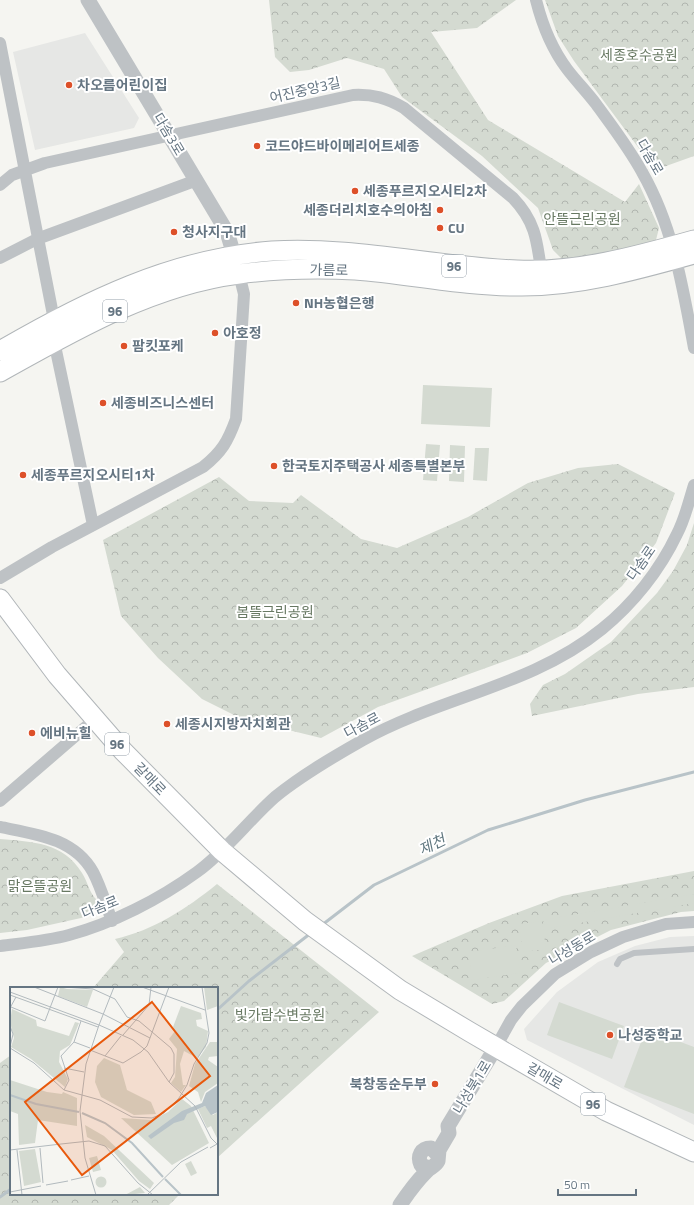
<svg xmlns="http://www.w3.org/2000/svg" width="694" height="1205" font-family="'Titillium Web','Noto Sans KR',sans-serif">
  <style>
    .built { fill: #e6e7e5 }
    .forest { fill: url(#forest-crowns) }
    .garden { fill: #d4dad1 }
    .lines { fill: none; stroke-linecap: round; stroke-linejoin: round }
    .stream { stroke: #b8c3c8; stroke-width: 3 }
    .primary-casing { stroke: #b1b6b9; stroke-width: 21 }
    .service { stroke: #bec2c5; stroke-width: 6 }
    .minor { stroke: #bec2c5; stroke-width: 12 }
    .tertiary { stroke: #bec2c5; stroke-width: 15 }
    .primary { stroke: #fff; stroke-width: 19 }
    .poi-dot { fill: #dd5029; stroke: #fff; stroke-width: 1.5 }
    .labels { text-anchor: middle; stroke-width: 4; stroke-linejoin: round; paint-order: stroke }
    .shield { fill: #fff; stroke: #939ea8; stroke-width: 1 }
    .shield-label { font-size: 13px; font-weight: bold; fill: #657582 }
    .park-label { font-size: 14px; fill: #687963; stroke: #fff }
    .poi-label { font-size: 14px; font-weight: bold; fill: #657582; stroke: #fff; text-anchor: start }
    .street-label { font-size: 14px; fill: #657582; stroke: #fff }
    .water-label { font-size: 15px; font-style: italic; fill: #60777f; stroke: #fff }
    .inset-river { fill: none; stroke: #b8c3c8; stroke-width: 2 }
    .inset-road { fill: none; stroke: #b2babe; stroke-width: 1 }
    .view { fill: #e8590c; fill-opacity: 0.15; stroke: #e8590c; stroke-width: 2 }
    .inset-edge { fill: none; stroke: #657582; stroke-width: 2 }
  </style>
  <defs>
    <pattern id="forest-crowns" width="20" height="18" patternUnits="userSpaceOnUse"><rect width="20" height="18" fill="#d4dad1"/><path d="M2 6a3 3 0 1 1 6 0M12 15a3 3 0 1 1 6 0" fill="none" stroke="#b0b5af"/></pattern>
  </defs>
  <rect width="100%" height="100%" fill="#f5f5f1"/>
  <!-- built -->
  <path class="built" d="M85 33 139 118 134 128 35 150 13 52Z
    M694 936V1125L527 1040 524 1029 557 992 598 962 635 946 670 937Z"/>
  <!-- forest -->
  <path class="forest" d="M269 0H516L477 28 431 32 488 120 625 202 639 184 659 228 655 244 563 260 553 250 538 208 482 156 402 97 384 69 347 58 309 70 290 72 275 57Z
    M545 0H694V156L655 170 574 61 558 36Z
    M618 464 675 493 656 543 622 586 576 628 527 653 378 707 321 738 240 718 202 699 158 658 121 616 103 540 219 477 249 501 293 503 301 495 361 539 397 548 468 517 528 483 578 468Z
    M694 523V687L638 694 532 716 530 704 543 685 565 674 611 642 657 593 673 571 687 545Z
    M0 839C33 842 63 842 82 873 88 882 89 893 97 900L90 916 27 930 0 933Z
    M694 871V911L681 912 611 930 546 963 504 1001 492 1004 412 956 489 923 562 896Z
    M217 884 379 1012 217 1158V988H93L124 952 115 939C154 930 186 909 217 884Z
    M11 1055V1194H180L169 1205H0V1063Z"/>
  <!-- garden -->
  <path class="garden" d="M423 385 492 388 490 427 421 424Z
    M426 444 440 445 437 481 423 480Z
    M450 445 465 446 464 482 449 481Z
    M475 448H489L487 481 473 480Z
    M694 894V903L545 929 543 920Z
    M542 921 546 949 523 952 519 924Z
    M516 945 520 973 472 980 469 952Z
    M559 1002 624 1026 612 1059 547 1035Z
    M646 1029 694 1047V1114L624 1087Z"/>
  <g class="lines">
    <!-- stream -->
    <path class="stream" d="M322 925 374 885 488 830 585 800 694 772
      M217 1010 249 981 311 933
      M0 1197 11 1189"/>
    <defs>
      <path id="primary" d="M0 351C84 302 173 258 272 251 354 246 435 267 517 270 576 273 637 256 694 240
        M0 372C75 330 153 285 239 274 277 269 317 268 355 270 409 274 462 286 517 286 576 287 637 270 694 254
        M0 599 57 675 123 751 222 851 305 921 400 990 470 1032 606 1111 694 1152"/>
    </defs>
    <!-- primary casing -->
    <use href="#primary" class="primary-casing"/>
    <!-- service -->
    <path class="service" d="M617 964 620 959 634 953 694 949"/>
    <!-- minor -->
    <path class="minor" d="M536 0C542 24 552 49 567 69 576 81 587 92 596 104 612 126 629 148 642 172 673 226 683 288 694 348
      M0 43 54 320
      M0 185 12 175 45 163 353 95C373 94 387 98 404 108L513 198C535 221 537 240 541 270
      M0 258 37 239 197 180
      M54 341 93 525
      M0 578 52 547 203 467C222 452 228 441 236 419L244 294 239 274
      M0 801 95 719
      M0 827C35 834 74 838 93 872 101 887 106 905 112 921
      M0 946C23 943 47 941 69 935 113 923 160 899 197 872 226 851 248 821 275 797 302 775 333 757 363 740 440 697 532 686 602 629 633 604 660 570 677 534 685 519 689 501 694 485
      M496 1047 511 1020 522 1006 555 974 591 952 623 937 666 924 694 922"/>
    <!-- tertiary -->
    <path class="tertiary" d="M88 0 227 232 237 265
      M430 1168 421 1165C417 1156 421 1148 431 1148L438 1155
      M400 1205C408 1193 416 1182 426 1172 430 1167 435 1167 438 1161L439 1150 449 1133 448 1126 496 1047"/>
    <!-- primary -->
    <use href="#primary" class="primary"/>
  </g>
  <!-- markers -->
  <g class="poi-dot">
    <circle cx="69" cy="85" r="4"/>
    <circle cx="257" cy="146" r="4"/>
    <circle cx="355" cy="191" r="4"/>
    <circle cx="440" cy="210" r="4"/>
    <circle cx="440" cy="228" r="4"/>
    <circle cx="174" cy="232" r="4"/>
    <circle cx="296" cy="303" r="4"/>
    <circle cx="215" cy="333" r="4"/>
    <circle cx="124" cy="346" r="4"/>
    <circle cx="103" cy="403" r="4"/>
    <circle cx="274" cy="466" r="4"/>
    <circle cx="23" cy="475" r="4"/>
    <circle cx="167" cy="724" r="4"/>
    <circle cx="32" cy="733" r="4"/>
    <circle cx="610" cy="1035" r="4"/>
    <circle cx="435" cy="1084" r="4"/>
  </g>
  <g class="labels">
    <!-- shield labels -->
    <g class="shield">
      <rect x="442" y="255" width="24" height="22" rx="3"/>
      <rect x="103" y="300" width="24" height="22" rx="3"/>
      <rect x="105" y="733" width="24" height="22" rx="3"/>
      <rect x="581" y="1093" width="24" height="22" rx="3"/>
    </g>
    <g class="shield-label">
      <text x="454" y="271">96</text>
      <text x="115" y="316">96</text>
      <text x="117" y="749">96</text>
      <text x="593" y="1109">96</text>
    </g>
    <!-- park labels -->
    <g class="park-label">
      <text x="639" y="60">세종호수공원</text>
      <text x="582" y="224">안뜰근린공원</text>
      <text x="275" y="617">봄뜰근린공원</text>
      <text x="40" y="891">맑은뜰공원</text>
      <text x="280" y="1020">빛가람수변공원</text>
    </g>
    <!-- poi labels -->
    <g class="poi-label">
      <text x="77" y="90">차오름어린이집</text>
      <text x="265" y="151">코드야드바이메리어트세종</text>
      <text x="363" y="196">세종푸르지오시티2차</text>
      <text x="432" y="215" text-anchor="end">세종더리치호수의아침</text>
      <text x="448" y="233">CU</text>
      <text x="182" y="237">청사지구대</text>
      <text x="304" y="308">NH농협은행</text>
      <text x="223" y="338">아호정</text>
      <text x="132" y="351">팜킷포케</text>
      <text x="111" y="408">세종비즈니스센터</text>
      <text x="282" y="471">한국토지주택공사 세종특별본부</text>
      <text x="31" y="480">세종푸르지오시티1차</text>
      <text x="175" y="729">세종시지방자치회관</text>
      <text x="40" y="738">에비뉴힐</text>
      <text x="618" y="1040">나성중학교</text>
      <text x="427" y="1089" text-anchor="end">북창동순두부</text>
    </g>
    <!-- street labels -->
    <g class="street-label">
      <text transform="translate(305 90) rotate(-13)" y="5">어진중앙3길</text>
      <text transform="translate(169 134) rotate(59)" y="5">다솜3로</text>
      <text transform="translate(650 157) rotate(60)" y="5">다솜로</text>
      <text transform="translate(329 270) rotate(1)" y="5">가름로</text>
      <text transform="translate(641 563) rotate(-55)" y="5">다솜로</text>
      <text transform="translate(362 725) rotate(-28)" y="5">다솜로</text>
      <text transform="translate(150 779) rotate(46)" y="5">갈매로</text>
      <text transform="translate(100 907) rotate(-22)" y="5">다솜로</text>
      <text transform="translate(572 948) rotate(-31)" y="5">나성동로</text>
      <text transform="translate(545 1076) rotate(30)" y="5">갈매로</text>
      <text transform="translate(472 1087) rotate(-59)" y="5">나성북1로</text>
    </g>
    <!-- water labels -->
    <g class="water-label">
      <text transform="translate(432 845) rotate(-26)" y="5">제천</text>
    </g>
  </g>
  <!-- overview -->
  <g transform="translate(10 987)">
    <rect width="208" height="208" fill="#f5f5f1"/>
    <path d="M25 162 31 195 14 199 9 164Z" fill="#d4dad1"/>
    <path d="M50 0 57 2 83 3 77 20 48 9ZM194 0H208V19L197 23ZM171 19 191 26 192 32 186 33 187 39 198 44 196 60 187 71 174 64 170 77 173 98H176L171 105 161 96 165 90 167 62 159 52 165 44 163 40ZM2 22 26 33 27 39 59 49 65 35 69 36 60 58 50 64 49 75 58 92 55 100 21 72 1 60 4 51 0 35ZM200 55H208V69L199 70 198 73 208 80V96L195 105 191 115 188 105 179 99 185 77ZM94 71 110 78 117 103 141 115 146 127 124 128 91 110 85 95 87 79ZM0 93 37 105 52 107 53 105 67 111V139L28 133 25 156 9 158 8 127 0 124ZM172 112 181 119 199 156 162 178 111 131 142 133 158 125ZM195 119 203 128 208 125V153L201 139 197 141 188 122ZM75 138 94 149 144 196 140 202 129 194 102 163 77 150ZM130 200 135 206 115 208Z" fill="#d4dad1"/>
    <path d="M87 169 91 183 83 185 79 171ZM181 174 187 186 181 189 175 177ZM85.5 195a5.5 5.5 0 1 1 11 0a5.5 5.5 0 1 1-11 0Z" fill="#d4dad1"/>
    <path d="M208 98V125L201 128 195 119 177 127 174 133 164 136 141 152 138 149 172 124 192 116 196 106Z" fill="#b8c3c8"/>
    <path class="inset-river" d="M0 108 26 117 69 125M72 126 95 136 122 156 153 190M155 192 171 208"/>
    <path class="inset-road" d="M24 0 93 27 140 51M54 0 83 2 105 12 117 30 129 34 161 61 164 67V86L159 95M132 0 195 23M0 5 89 38 104 0M0 8 88 40M1 20 35 34 48 0M0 21 6 10M0 39 3 47 0 60M113 48 139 18 141 0M64 55 80 61M0 61 24 76 54 103 90 113 122 130 142 131 154 126 169 111 177 98 184 77 197 56 199 46 192 0M80 63 113 76 131 65 137 59 159 0M95 69 111 49M54 81 74 85M54 103 59 93 51 69 64 55 71 34M51 157 79 154 95 159 128 196 143 208M30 161 33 196M0 163 51 157M7 163 12 208M61 193 79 189M36 198 58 194M0 205 31 199M86 208 75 171 70 124 76 77 89 38 123 53 138 65 159 95 185 119 201 151 207 157 200 161M137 208 171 175 198 160"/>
    <path class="view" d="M142 15 200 89 72 188 15 115Z"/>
    <rect width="208" height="208" class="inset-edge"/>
  </g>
  <!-- scale -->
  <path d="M558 1189v6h78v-6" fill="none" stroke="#657582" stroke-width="2"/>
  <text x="564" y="1189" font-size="12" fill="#657582" stroke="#ffffff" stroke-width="3" paint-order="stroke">50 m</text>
</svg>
